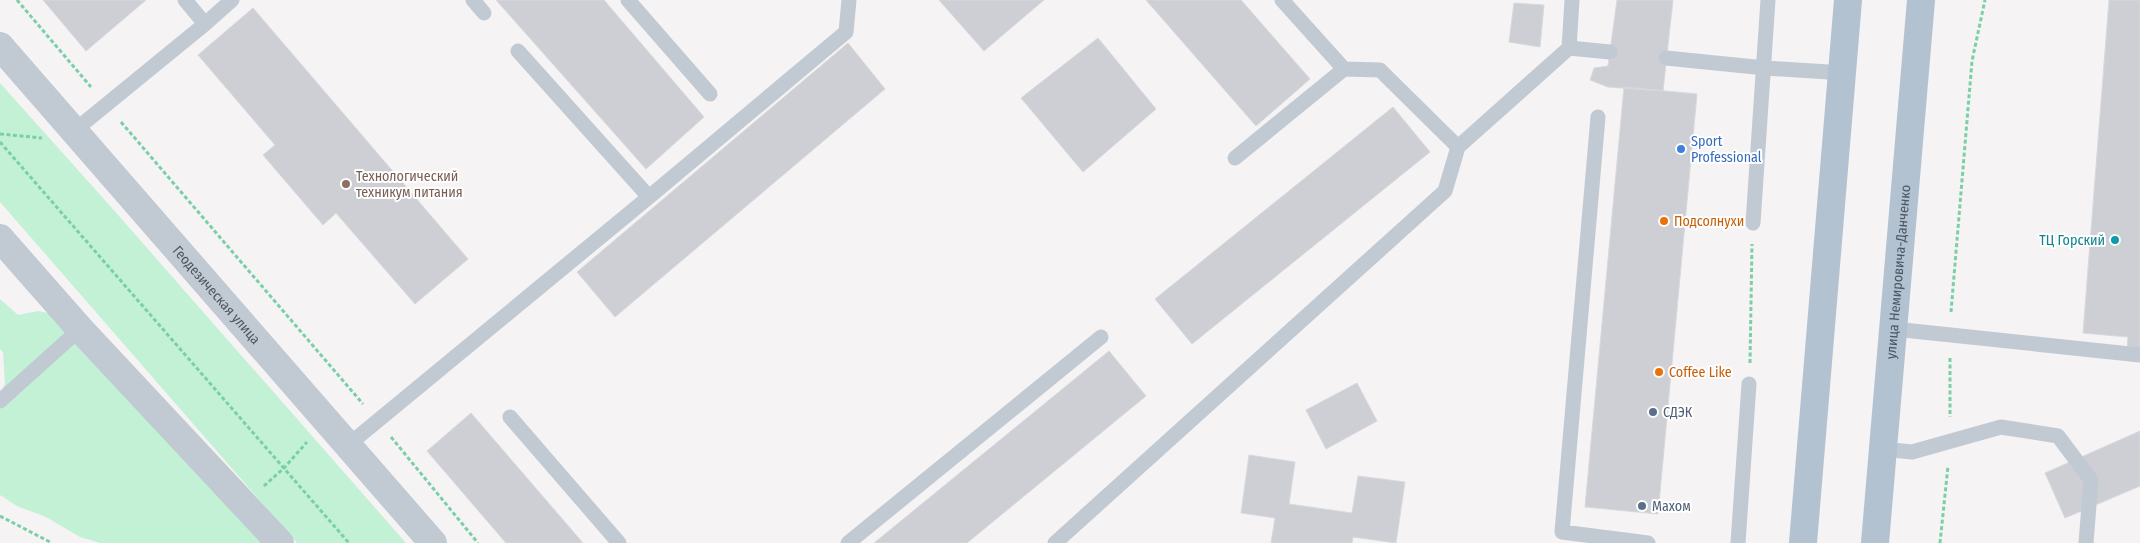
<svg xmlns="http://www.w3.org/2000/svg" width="2140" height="543" font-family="'Fira Sans Condensed',sans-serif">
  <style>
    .green { fill: #c3f1d5 }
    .building { fill: #cdcfd5; stroke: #d7d9de }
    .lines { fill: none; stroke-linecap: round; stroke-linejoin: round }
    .path { stroke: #7ad0a6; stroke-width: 3; stroke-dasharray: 4 2.5; stroke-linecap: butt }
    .service { stroke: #c1cad2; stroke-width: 15 }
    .tertiary { stroke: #c1cad2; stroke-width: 28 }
    .primary { stroke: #b3c2d1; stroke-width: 28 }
    .shop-dot { fill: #3f7fe0; stroke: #fff; stroke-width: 2 }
    .education-dot { fill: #8d6e63; stroke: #fff; stroke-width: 2 }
    .food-dot { fill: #e8710a; stroke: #fff; stroke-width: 2 }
    .culture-dot { fill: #0f9aa8; stroke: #fff; stroke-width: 2 }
    .service-dot { fill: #5c6f8a; stroke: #fff; stroke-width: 2 }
    .labels { text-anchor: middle; stroke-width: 4; stroke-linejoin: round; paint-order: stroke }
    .shop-label { font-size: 14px; fill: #366cbe; stroke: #fff; text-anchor: start }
    .education-label { font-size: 14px; fill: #785e54; stroke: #fff; text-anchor: start }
    .food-label { font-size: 14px; fill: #c56008; stroke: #fff; text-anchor: start }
    .culture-label { font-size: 14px; fill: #0d838f; stroke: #fff; text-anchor: end }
    .street-label { font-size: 14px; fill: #4a5661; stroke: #fff }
    .service-label { font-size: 14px; fill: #4e5e75; stroke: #fff; text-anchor: start }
  </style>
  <rect width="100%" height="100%" fill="#f5f3f3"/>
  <!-- green -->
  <path class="green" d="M0 83 111 207 406 543H297L0 202Z
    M0 299 18 315 38 311 48 313 273 543H100L80 537 46 517 17 506 0 495V393L5 384 3 352 0 349Z"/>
  <!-- building -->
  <path class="building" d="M43 0H146L86 51Z
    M496 0H604L704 117 646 169Z
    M939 0H1044L984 51Z
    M1146 0H1241L1310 79 1256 126Z
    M1617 0H1673L1663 91 1608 87 1590 80 1594 68 1608 66Z
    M2109 0H2140V351L2127 350 2128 337 2083 333Z
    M1514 3 1544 5 1540 47 1509 42Z
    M253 8 468 259 415 304 336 213 323 225 263 155 275 145 198 55Z
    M1098 38 1156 109 1083 172 1021 98Z
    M848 43 885 89 615 317 577 272Z
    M1624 87 1697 94 1658 514 1585 507Z
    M1393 107 1430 152 1192 344 1155 299Z
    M1109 351 1146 396 967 543H874Z
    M1357 383 1377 421 1326 449 1306 410Z
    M471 413 583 543H506L427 451Z
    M2140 431V486L2065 518 2045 473Z
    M1249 455 1295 462 1289 504 1352 513 1358 476 1405 482 1396 543 1353 537 1352 543H1271L1275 518 1241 513Z"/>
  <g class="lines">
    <!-- path -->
    <path class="path" d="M17 0 91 87
      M121 122 363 404
      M0 134 42 138
      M0 142 349 543
      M1951 312 1972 61 1985 0
      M1950 358V417
      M1750 363 1752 244
      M391 437 478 543
      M264 486 284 468 307 442
      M0 516 52 543
      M1940 543 1948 466"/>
    <!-- service -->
    <path class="service" d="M473 0 484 13
      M628 0 710 94
      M1282 0 1344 69
      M205 24 232 0
      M1569 48 1610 52
      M518 51 649 197
      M1666 58 1765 68 1844 73
      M1598 117 1562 532 1648 543
      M74 131 205 24 185 0
      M1458 147 1569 48 1572 0
      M1753 223 1768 0
      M1894 329 2140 355
      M0 401 80 329
      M510 417 619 543
      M347 446 649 197 846 32 849 0
      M1882 449 1912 452 2001 427 2058 436 2091 480 2086 543
      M848 543 1101 337
      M1055 543 1445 191 1458 147 1380 70 1344 69 1235 158
      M1738 543 1749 384"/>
    <!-- tertiary -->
    <g class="tertiary">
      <path id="s1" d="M0 46 433 543"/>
      <path d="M0 238 80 329 280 543"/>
    </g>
    <!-- primary -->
    <g class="primary">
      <path d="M1803 543 1848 0"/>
      <path id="s2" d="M1875 543 1921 0"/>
    </g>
  </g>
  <!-- markers -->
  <circle class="shop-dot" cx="1681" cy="149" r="5"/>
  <circle class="education-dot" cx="346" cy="184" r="5"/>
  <g class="food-dot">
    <circle cx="1664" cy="221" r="5"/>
    <circle cx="1659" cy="372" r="5"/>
  </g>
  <circle class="culture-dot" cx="2115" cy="240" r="5"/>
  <g class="service-dot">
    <circle cx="1653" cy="412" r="5"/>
    <circle cx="1642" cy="506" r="5"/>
  </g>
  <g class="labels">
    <!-- shop labels -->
    <g class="shop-label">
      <text x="1691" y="146">Sport<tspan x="1691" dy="16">Professional</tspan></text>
    </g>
    <!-- education labels -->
    <g class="education-label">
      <text x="356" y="181">Технологический<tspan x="356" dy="16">техникум питания</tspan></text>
    </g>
    <!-- food labels -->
    <g class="food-label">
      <text x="1674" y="226">Подсолнухи</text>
      <text x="1669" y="377">Coffee Like</text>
    </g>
    <!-- culture labels -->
    <g class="culture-label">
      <text x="2105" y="245">ТЦ Горский</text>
    </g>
    <!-- street labels -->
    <g class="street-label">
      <text dy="5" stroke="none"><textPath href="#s2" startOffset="272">улица Немировича-Данченко</textPath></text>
      <text dy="5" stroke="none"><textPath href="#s1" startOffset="330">Геодезическая улица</textPath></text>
    </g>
    <!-- service labels -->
    <g class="service-label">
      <text x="1663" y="417">СДЭК</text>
      <text x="1652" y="511">Махом</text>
    </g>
  </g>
</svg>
